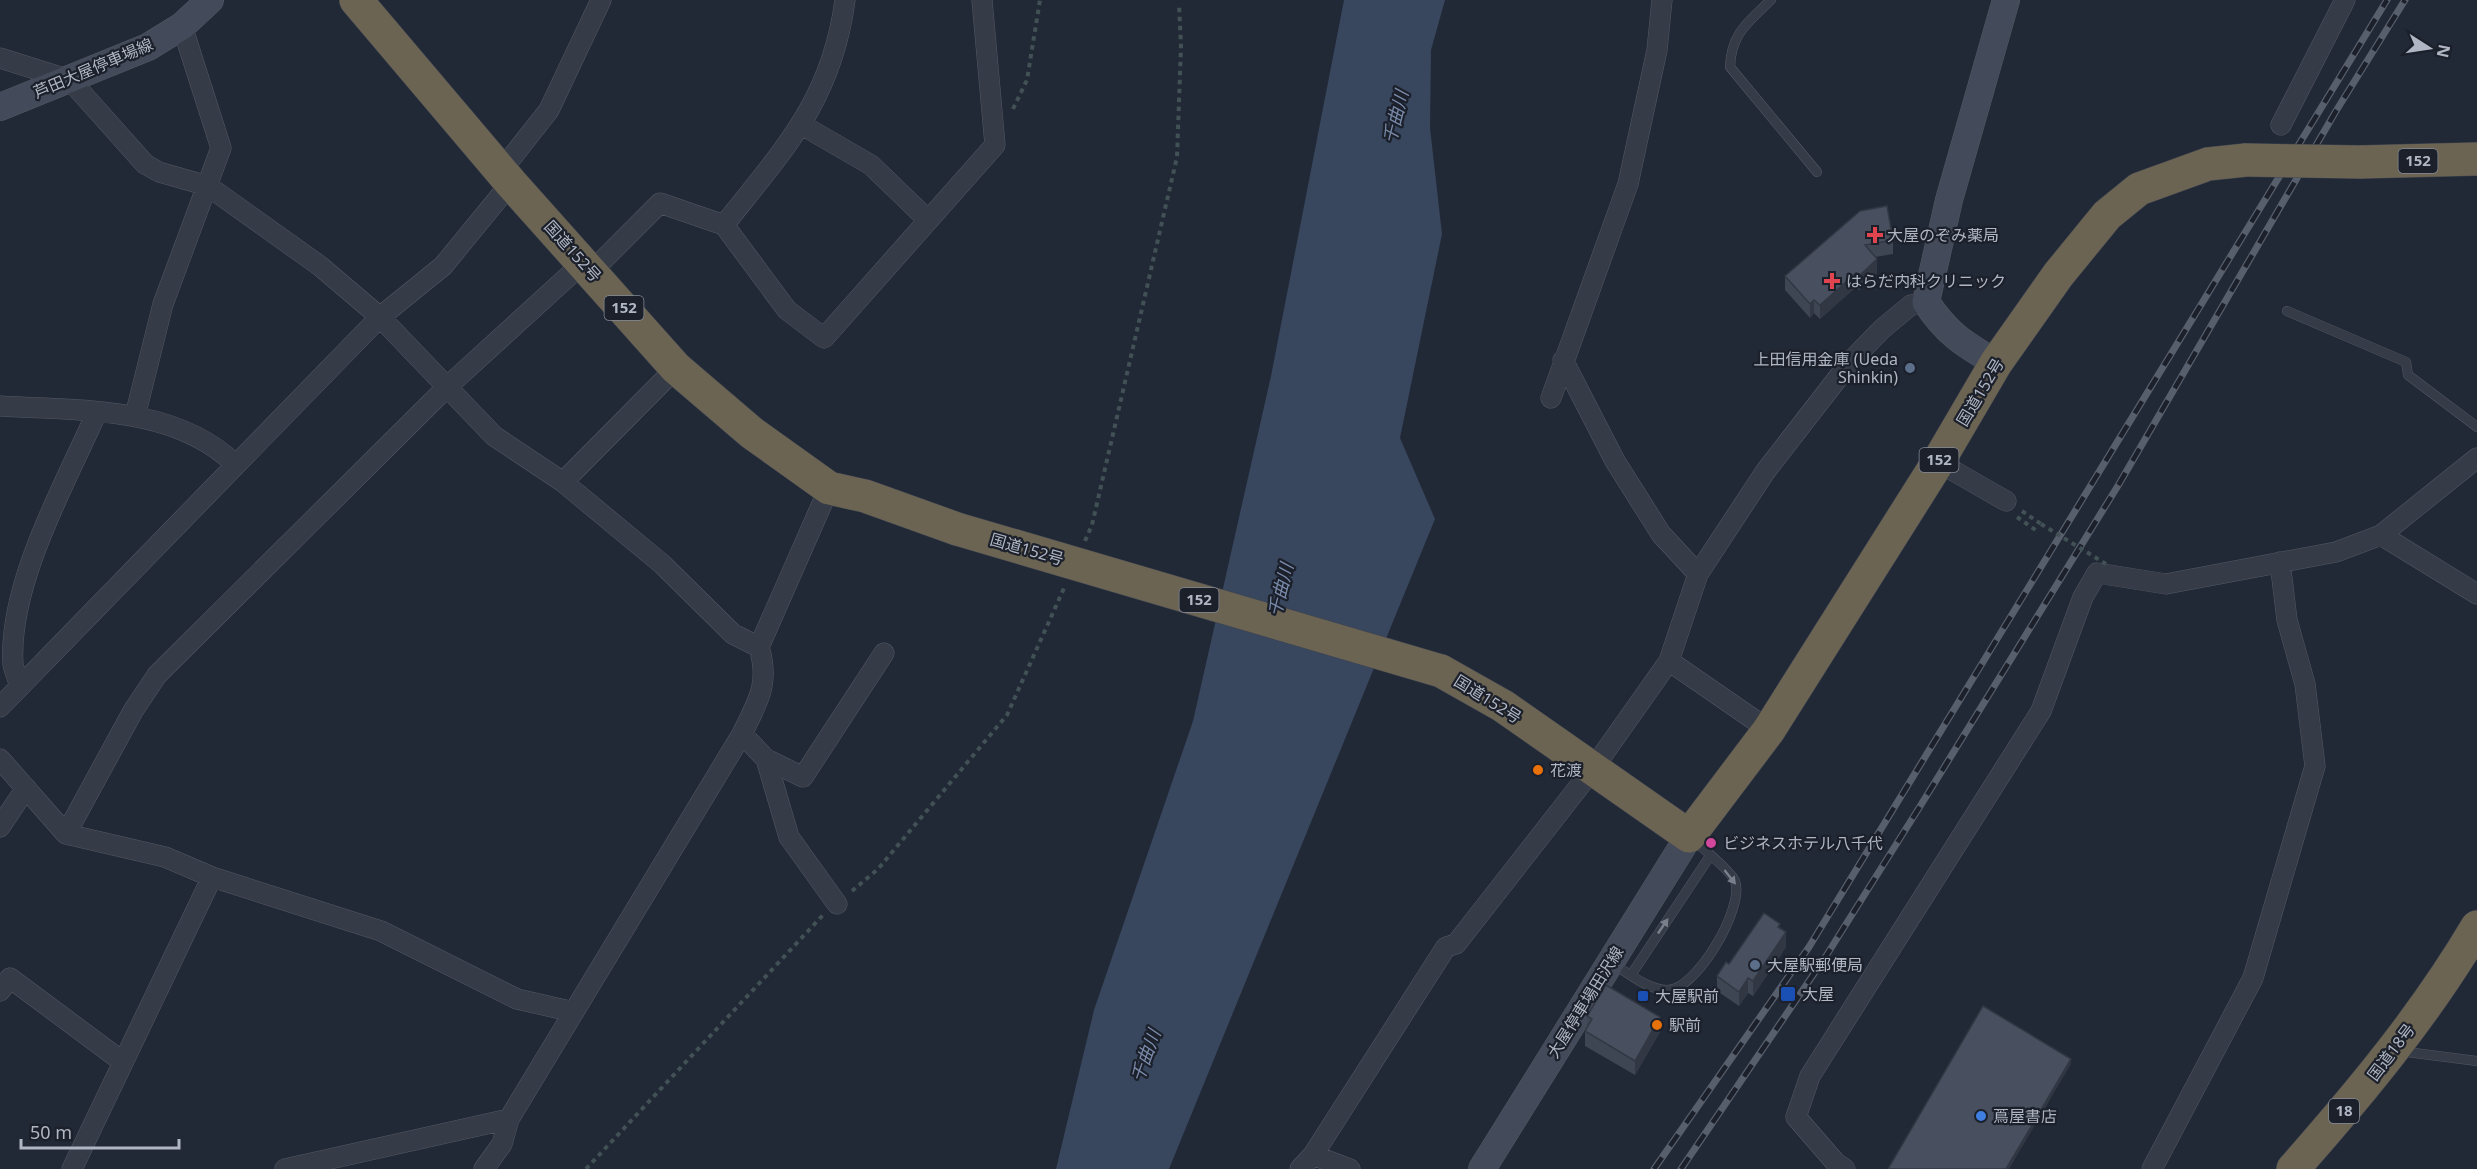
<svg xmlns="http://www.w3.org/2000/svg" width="2477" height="1169" font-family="'Noto Sans','Noto Sans JP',sans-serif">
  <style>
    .water { fill: #38465e }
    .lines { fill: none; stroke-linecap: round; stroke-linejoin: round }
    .lane-casing { stroke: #535964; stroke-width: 10 }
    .street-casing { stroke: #535964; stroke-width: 21 }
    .secondary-casing { stroke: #535964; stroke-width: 28 }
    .highway-casing { stroke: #404651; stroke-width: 34 }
    .path { stroke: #415155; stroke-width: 4; stroke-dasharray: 4.5 4.5; stroke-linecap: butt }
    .lane { stroke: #353b47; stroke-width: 9 }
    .street { stroke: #353b47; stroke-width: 20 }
    .secondary { stroke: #434a59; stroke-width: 27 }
    .highway { stroke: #6c6453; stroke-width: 33 }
    .rail-casing { stroke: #575f6d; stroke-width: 7 }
    .rail { stroke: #1b202b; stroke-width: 4.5; stroke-dasharray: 14; stroke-linecap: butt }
    .highway-bridge-casing { stroke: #404651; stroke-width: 34; stroke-linecap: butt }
    .path-bridge { stroke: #415155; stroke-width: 4; stroke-dasharray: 4.5 4.5; stroke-linecap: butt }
    .highway-bridge { stroke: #6c6453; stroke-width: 33 }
    .wall { fill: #3e4553 }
    .shaded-wall { fill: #323843 }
    .building { fill: #485060; stroke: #323843; stroke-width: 1.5 }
    .oneway { fill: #797f8b }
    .health-dot { fill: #e0444e; stroke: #1b202b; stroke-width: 2 }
    .service-dot { fill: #5c6f8a; stroke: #1b202b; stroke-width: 2 }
    .food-dot { fill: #e8710a; stroke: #1b202b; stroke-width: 2 }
    .hotel-dot { fill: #d1479c; stroke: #1b202b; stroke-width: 2 }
    .transit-dot { fill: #1a4fb4; stroke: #1b202b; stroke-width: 2 }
    .shop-dot { fill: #3f7fe0; stroke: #1b202b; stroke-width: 2 }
    .labels { text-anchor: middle; stroke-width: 4.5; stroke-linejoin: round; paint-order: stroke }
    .shield { fill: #1b202b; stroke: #838995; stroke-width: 1.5 }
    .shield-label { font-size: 15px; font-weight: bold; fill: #b0b6c3 }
    .street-label { font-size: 16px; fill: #b0b6c3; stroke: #1b202b }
    .poi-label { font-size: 16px; fill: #b0b6c3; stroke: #1b202b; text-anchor: start }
    .water-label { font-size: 18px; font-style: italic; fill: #7a8baa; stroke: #1b202b }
  </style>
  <rect width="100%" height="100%" fill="#222936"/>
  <!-- water -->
  <path class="water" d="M1344 0H1445L1431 50 1430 128 1442 234 1400 438 1435 519 1169 1169H1056L1094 1010 1193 721 1271 376Z"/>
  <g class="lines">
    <defs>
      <path id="lane" d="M1771 0C1748 22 1731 34 1730 67L1817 172
        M2287 311 2406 362 2408 375 2477 427
        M1614 964C1629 974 1649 990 1667 990 1696 991 1745 907 1735 881 1730 870 1703 849 1693 839
        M1631 975 1710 856
        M2399 1051 2477 1061"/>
      <path id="street" d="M0 58 70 80 145 164 159 172 208 186 320 266 380 317 494 436 563 482 662 564 733 634 759 647
        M802 125 871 165 928 220
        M2281 125 2345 0
        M501 171 549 110 601 0
        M724 225C784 149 832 100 845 0
        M592 271 660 203 724 225 787 310 824 338 995 145 982 0
        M1563 360 1615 461 1661 534 1698 574
        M1551 398 1628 184 1657 50 1662 0
        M0 406C79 411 174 405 235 464
        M135 416 163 304 221 148 182 26
        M1938 462 2006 501
        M563 482 676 368
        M2381 535 2477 458
        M1669 661 1769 730
        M20 686C18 679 14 671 13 664 8 584 65 484 97 412
        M0 707 380 317 443 266 511 183
        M742 734 766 759 789 837 837 904
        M0 759 66 834 165 857 212 877 381 931 517 999 574 1012
        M766 759 803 777 884 653
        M0 827 26 788
        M66 834 133 711 157 675 448 386 584 262
        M0 991 10 978 123 1062
        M1313 1155 1350 1169
        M72 1169 212 877
        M285 1169 509 1119
        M484 1169 502 1144 509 1119 742 734C758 701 770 684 759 647L829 488
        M1300 1169 1313 1155 1446 947 1456 944 1592 770 1669 661 1698 574 1765 472 1851 361 1882 329 1911 305 1926 302
        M1845 1169 1835 1162 1796 1117 1810 1076 2041 711 2083 597 2097 573 2166 584 2336 552 2381 535 2477 594
        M2152 1169 2253 978 2315 766 2305 684 2287 620 2280 562"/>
      <path id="secondary" d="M0 107 148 47 182 26 210 0
        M1996 363C1964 344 1947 334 1926 302L1949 200 2006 0
        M1482 1169 1689 836"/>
      <path id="highway" d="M356 0 511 183 676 368 752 433 829 488 865 496 957 529
        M2360 162 2477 159
        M1441 671 1503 706 1689 836 1769 730 1938 462 1996 363 2058 275 2107 215 2139 189 2208 164 2246 160
        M2293 1169C2360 1093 2425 1015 2477 927"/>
    </defs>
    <!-- lane casing -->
    <use href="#lane" class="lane-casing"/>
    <!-- street casing -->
    <use href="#street" class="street-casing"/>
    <!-- secondary casing -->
    <use href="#secondary" class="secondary-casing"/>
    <!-- highway casing -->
    <use href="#highway" class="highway-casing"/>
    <!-- path -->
    <path class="path" d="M1013 109 1027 80 1040 0
      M2022 511 2041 524
      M2017 517 2037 531
      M1085 541 1092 525 1177 157 1181 46 1179 4
      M852 891 878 869 1007 715 1065 586
      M586 1169 823 915"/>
    <!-- lane -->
    <use href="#lane" class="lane"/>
    <!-- street -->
    <use href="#street" class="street"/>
    <!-- secondary -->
    <use href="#secondary" class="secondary"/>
    <!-- highway -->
    <use href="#highway" class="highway"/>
    <defs>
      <path id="rail" d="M1654 1169 1809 947 2387 0
        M1681 1169 1826 956 1919 808 2119 484 2336 111 2405 0"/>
    </defs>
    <!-- rail casing -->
    <use href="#rail" class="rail-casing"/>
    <!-- rail -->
    <use href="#rail" class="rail"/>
    <defs>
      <path id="highway-bridge" d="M2246 160 2360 162
        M957 529 1441 671"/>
    </defs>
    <!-- highway-bridge casing -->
    <use href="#highway-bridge" class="highway-bridge-casing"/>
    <!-- path-bridge -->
    <path class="path-bridge" d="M2041 524 2106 564"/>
    <!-- highway-bridge -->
    <use href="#highway-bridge" class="highway-bridge"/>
  </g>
  <!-- wall -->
  <path class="wall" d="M1860 211 1893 240V254L1875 257 1877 273 1859 290 1856 287 1820 319 1814 313 1810 318 1785 290V276Z
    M1780 928 1786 947 1753 996 1748 993 1739 1006 1717 991V976L1729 964Z
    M1587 1016 1660 1032 1635 1075 1585 1046V1031L1587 1028Z"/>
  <!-- shaded-wall -->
  <path class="shaded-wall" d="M1877 259V273L1859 290V276Z
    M1856 273V287L1820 319V305Z
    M1814 300V313L1810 318V304Z
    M1786 932V947L1753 996V981Z
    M1748 978V993L1739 1006V992Z
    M1660 1017V1032L1635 1075V1061Z
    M2071 1059V1064L2009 1169H2006Z"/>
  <!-- building -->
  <path class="building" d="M1887 206 1893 240 1865 245 1877 259 1859 276 1856 273 1820 305 1814 300 1810 304 1785 276 1860 211Z
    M1764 913 1780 924 1778 927 1786 932 1753 981 1748 978 1739 992 1717 976 1726 962 1729 964Z
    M1606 985 1660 1017 1635 1061 1585 1031 1592 1019 1587 1016Z
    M1983 1006 2071 1059 2006 1169H1888Z"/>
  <!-- one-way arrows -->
  <defs><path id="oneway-solid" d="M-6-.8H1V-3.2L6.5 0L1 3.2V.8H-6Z" transform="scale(1.5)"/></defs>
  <g class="oneway">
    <use href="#oneway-solid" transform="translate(1730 877) rotate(52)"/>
    <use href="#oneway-solid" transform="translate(1663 926) rotate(-56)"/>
  </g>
  <!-- markers -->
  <g class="health-dot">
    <path d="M1872 226h6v6h6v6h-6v6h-6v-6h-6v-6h6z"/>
    <path d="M1829 272h6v6h6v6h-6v6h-6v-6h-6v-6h6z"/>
  </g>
  <g class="service-dot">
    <circle cx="1910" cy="368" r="6"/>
    <circle cx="1755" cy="965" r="6"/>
  </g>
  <g class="food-dot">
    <circle cx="1538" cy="770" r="6"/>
    <circle cx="1657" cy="1025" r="6"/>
  </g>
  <circle class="hotel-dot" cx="1711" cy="843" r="6"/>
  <g class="transit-dot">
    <rect x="1780" y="986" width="16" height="16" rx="3"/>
    <rect x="1637" y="990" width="12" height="12" rx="3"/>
  </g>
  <circle class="shop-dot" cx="1981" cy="1116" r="6"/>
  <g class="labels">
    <!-- shield labels -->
    <g class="shield">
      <rect x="2398.5" y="149" width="39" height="24" rx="4.5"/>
      <rect x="604.5" y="296" width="39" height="24" rx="4.5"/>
      <rect x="1919.5" y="448" width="39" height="24" rx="4.5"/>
      <rect x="1179.5" y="588" width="39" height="24" rx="4.5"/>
      <rect x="2329" y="1099" width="30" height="24" rx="4.5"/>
    </g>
    <g class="shield-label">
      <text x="2418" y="166">152</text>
      <text x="624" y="313">152</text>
      <text x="1939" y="465">152</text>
      <text x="1199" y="605">152</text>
      <text x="2344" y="1116">18</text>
    </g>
    <!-- street labels -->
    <g class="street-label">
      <text transform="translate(93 68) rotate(-23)" y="6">芦田大屋停車場線</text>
      <text transform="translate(573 251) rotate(48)" y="6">国道152号</text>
      <text transform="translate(1980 392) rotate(-59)" y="6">国道152号</text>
      <text transform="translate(1027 549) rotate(16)" y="6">国道152号</text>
      <text transform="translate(1488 699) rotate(32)" y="6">国道152号</text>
      <text transform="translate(1585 1002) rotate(-58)" y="6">大屋停車場田沢線</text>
      <text transform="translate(2391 1052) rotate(-53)" y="6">国道18号</text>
    </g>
    <!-- poi labels -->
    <g class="poi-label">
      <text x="1887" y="241">大屋のぞみ薬局</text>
      <text x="1846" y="287">はらだ内科クリニック</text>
      <text x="1898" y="365" text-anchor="end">上田信用金庫 (Ueda<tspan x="1898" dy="18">Shinkin)</tspan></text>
      <text x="1550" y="776">花渡</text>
      <text x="1723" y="849">ビジネスホテル八千代</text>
      <text x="1767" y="971">大屋駅郵便局</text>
      <text x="1802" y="1000">大屋</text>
      <text x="1655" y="1002">大屋駅前</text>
      <text x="1669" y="1031">駅前</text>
      <text x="1993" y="1122">蔦屋書店</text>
    </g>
    <!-- water labels -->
    <g class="water-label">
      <text transform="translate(1396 117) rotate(-76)" y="6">千曲川</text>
      <text transform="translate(1281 590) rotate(-76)" y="6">千曲川</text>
      <text transform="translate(1146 1056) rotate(-70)" y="6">千曲川</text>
    </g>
  </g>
  <!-- north arrow -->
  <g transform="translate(2429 48) rotate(102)" stroke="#1b202b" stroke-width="4.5" paint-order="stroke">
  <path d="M0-4.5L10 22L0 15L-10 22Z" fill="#b0b6c3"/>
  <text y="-9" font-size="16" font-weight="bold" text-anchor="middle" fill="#b0b6c3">N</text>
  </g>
  <!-- scale -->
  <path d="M21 1139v9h158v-9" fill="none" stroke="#b0b6c3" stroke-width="3"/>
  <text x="30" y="1139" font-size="18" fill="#b0b6c3" stroke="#1b202b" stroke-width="4.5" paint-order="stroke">50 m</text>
</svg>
